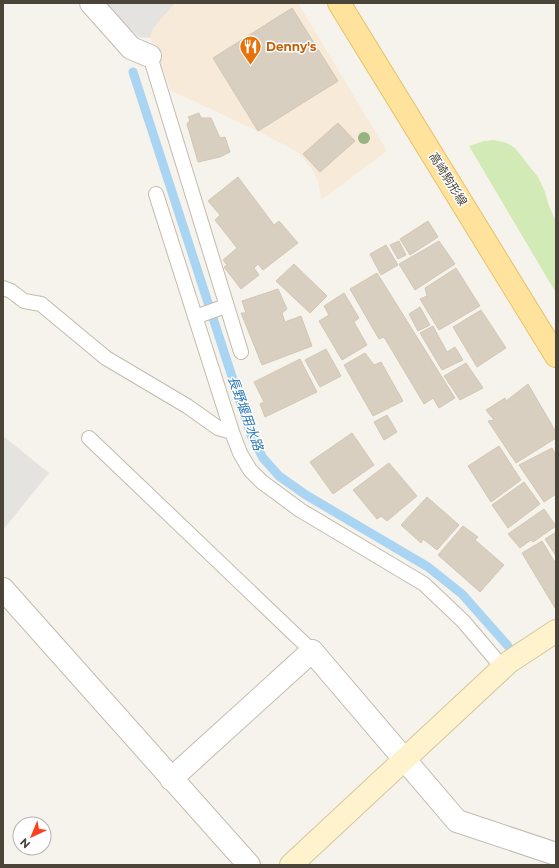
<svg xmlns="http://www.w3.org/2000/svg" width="559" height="868" font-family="Montserrat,'Noto Sans JP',sans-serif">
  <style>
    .commercial { fill: #f7ead8 }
    .green { fill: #d2eab5 }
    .parking { fill: #e5e3e0 }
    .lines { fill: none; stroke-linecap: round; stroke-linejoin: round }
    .stream { stroke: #a9d4f2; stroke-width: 9 }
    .building { fill: #d8cfc1; stroke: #d3c7b4 }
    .lane-casing { stroke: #c2bbae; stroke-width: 16 }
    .street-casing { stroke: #c2bbae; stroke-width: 24 }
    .secondary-casing { stroke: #d6c79b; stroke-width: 24 }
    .primary-casing { stroke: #e6c16a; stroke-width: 24 }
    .lane { stroke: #fff; stroke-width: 14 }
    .street { stroke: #fff; stroke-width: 22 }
    .secondary { stroke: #fff3cd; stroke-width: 22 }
    .primary { stroke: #ffe39c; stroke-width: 22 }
    .tree { fill: #97b381 }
    .labels { text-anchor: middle; stroke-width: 3; stroke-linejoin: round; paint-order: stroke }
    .food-label { font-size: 12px; font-weight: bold; fill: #c56008; stroke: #fff; text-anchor: start }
    .street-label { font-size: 12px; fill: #4b4439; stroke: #fff }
    .water-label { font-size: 13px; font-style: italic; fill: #2e7ab2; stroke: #fff }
  </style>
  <rect width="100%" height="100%" fill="#f6f3ec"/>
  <!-- commercial -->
  <path class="commercial" d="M106 3H298L387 151 321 200 319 185 314 172 299 153 262 133 170 90 158 55 150 38 139 37Z"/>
  <!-- green -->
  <path class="green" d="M494 140 507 143 515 148 538 177 545 192 549 206 556 221V293L469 146 484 141Z"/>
  <!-- parking -->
  <path class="parking" d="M106 3H175L153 28 150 38 139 37 120 20Z
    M3 436 49 473 3 530Z"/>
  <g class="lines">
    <!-- stream -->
    <path class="stream" d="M133 72 251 435 263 458 279 476 306 495 428 567 462 594 508 646"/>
  </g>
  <!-- building -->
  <path class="building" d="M292 8 338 81 258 131 213 58Z
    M199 113 201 118H211L220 138 225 137 230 152 220 157 198 162 187 124 190 120 188 117Z
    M338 123 355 141 320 172 303 154Z
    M238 177 274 225 279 221 298 243 263 270 258 264 254 268 259 275 241 289 224 267 227 265 223 260 237 248 215 220 220 215 208 201Z
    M428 221 438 237 410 255 400 239Z
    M399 241 406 255 398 259 390 245Z
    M439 241 455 264 415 290 399 264Z
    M386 245 398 265 381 275 370 254Z
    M294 264 327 296 310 313 276 281Z
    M456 268 480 306 439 330 420 299 427 296 425 288Z
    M377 273 455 398 439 408 433 398 424 404 384 337 379 339 350 289Z
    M278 289 287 309 282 313 285 322 301 316 312 346 262 365 241 313H246L242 301Z
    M344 293 359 318 354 322 367 345 342 360 319 321 329 315 324 306Z
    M420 307 430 325 418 331 409 314Z
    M481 310 506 348 477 367 453 327Z
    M433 326 447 352 455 347 463 360 442 370 420 333Z
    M326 349 341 376 320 387 305 360Z
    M365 353 374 365 381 362 403 401 373 416 344 365Z
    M300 359 317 392 265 417 260 404 264 402 254 382Z
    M466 363 483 388 460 400 444 376Z
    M528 384 556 432V438L516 463 488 421 494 420 486 410 505 398 506 401Z
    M387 415 397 432 384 440 374 422Z
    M352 433 374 465 333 494 310 462Z
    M499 446 521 480 491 502 468 466Z
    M552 448 556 455V494L544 502 519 465Z
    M389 463 417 496 387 521 381 516 377 519 353 490Z
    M524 482 540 504 508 528 492 505Z
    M427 497 459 525 437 550 423 539 421 543 401 525Z
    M544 509 556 526 533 542 531 540 520 548 508 534Z
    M463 526 478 537 475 540 504 565 480 592 438 555Z
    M556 532V556L545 539Z
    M542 541 556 564 555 608 522 553Z"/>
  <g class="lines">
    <defs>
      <path id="lane" d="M150 56 241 352
        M156 194 232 432 240 453 250 470 262 482 300 510 424 584 463 621 503 668
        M3 288 11 291 24 301 41 304 106 358 187 406 218 428 232 432
        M195 317 226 306
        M89 438 312 651"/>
      <path id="street" d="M91 3 131 48 150 56
        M3 589 249 865
        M171 779 312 651 457 821 556 854"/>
      <path id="secondary" d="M291 865 509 662 556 631"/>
      <path id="primary" d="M339 3 556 356"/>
    </defs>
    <!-- lane casing -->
    <use href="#lane" class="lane-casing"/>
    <!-- street casing -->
    <use href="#street" class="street-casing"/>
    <!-- secondary casing -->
    <use href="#secondary" class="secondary-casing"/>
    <!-- primary casing -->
    <use href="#primary" class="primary-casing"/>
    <!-- lane -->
    <use href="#lane" class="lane"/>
    <!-- street -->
    <use href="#street" class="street"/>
    <!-- secondary -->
    <use href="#secondary" class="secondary"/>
    <!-- primary -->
    <use href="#primary" class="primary"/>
  </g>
  <!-- trees -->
  <circle class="tree" cx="364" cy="138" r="6"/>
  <!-- icons -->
  <defs>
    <symbol id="restaurant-pin" viewBox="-11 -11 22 30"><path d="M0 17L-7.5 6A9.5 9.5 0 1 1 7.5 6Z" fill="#e8710a" stroke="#fff"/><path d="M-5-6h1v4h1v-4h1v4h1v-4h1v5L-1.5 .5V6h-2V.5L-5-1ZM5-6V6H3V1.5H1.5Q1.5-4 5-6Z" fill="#fff"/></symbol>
  </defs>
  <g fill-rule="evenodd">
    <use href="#restaurant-pin" x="238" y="34" width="25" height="34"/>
  </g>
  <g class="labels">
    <!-- food labels -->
    <g class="food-label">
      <text x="266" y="51">Denny's</text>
    </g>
    <!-- street labels -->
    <g class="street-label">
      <text transform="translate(448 179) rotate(58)" y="4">高崎駒形線</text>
    </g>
    <!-- water labels -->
    <g class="water-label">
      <text transform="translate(246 413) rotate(70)" y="5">長野堰用水路</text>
    </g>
  </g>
  <!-- border -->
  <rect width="559" height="868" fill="none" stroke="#4b4439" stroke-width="8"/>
  <!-- north arrow -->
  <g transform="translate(32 836) rotate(224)"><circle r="19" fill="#ffffff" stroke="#b7b4b0"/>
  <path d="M0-3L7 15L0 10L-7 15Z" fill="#fc3f1d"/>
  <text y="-6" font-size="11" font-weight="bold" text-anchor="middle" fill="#4b4439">N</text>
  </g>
</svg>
